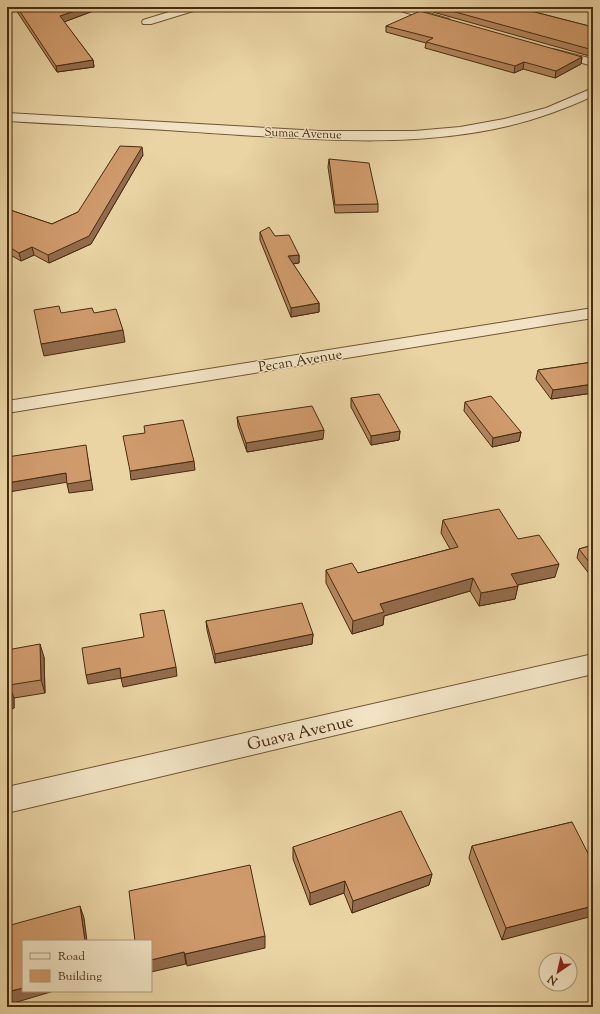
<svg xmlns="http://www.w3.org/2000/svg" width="600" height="1014" font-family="'Sorts Mill Goudy',serif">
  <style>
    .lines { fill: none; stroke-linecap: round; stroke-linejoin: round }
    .street-casing { stroke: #705534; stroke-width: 2 }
    .street { fill: #f1e3c4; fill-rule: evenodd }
    .wall { fill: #b3855d; stroke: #482b0f }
    .shaded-wall { fill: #926c4c; stroke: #482b0f }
    .building { fill: #d09b6c; stroke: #482b0f }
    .labels { text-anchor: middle; stroke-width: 3; stroke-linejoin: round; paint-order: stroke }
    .far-street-label { font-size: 12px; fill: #482b0f; stroke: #f1e3c4 }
    .street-label { font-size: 14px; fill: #482b0f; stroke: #f1e3c4 }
    .near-street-label { font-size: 17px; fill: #482b0f; stroke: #f1e3c4 }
  </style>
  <rect width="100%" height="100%" fill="#ead4a4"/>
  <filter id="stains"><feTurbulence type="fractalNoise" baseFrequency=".005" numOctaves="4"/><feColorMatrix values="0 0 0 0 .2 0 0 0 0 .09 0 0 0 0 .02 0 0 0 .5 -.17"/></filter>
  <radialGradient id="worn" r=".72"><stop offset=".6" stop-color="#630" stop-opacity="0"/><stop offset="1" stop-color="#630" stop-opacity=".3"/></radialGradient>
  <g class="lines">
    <defs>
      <path id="street" d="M185 7H201L200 9 151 24H143L142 22 143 20Z
        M393 7H409L449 19 450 21 445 24 394 9Z
        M553 49 593 59V66L549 54 547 52 549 50Z
        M593 88V96C565 109 537 119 508 126 411 149 308 139 209 133 142 128 74 125 7 121V113L320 131H414L460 127 504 119 546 108Z
        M593 308V318L7 413V401Z
        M593 654V674L7 813V787Z"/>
    </defs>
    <!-- street casing -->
    <use href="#street" class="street-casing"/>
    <!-- street -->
    <use href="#street" class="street"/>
  </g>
  <!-- wall -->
  <path class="wall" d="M14 7H104L64 22 93 60 94 67 57 72Z
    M433 7H515L593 27V57L433 12Z
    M386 26 582 57 581 64 555 78 523 69 514 73 425 48 426 43 386 32Z
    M143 155 91 244 49 263 34 255 21 261 7 253V209L52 224 78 212Z
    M329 159 378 204V212L335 213 328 167Z
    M260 232 275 236 299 255V263L293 264 319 303V312L291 317 260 240Z
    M593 362V393L551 399 536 379 538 370Z
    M351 398 400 431 399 440 371 445 351 407Z
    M465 402 521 432 519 441 492 447 464 411Z
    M237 417 323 439 247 452 238 426Z
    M443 520 518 539 555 577 518 585 515 599 479 606 470 591 384 616 383 625 352 634 326 583V570L358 573 450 549 441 533Z
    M593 545V579L577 558 579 549Z
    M206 621 313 634 312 644 215 663 207 630Z
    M7 650 44 657 45 693 14 698V708L7 710Z
    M572 822 502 940 469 858 472 846Z
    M293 847 432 874 429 885 352 913 344 893 310 905 293 859Z"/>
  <!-- shaded-wall -->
  <path class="shaded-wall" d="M86 7H104L61 23 60 16Z
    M582 57 581 64 555 78 556 71Z
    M93 60 94 67 57 72 56 66Z
    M524 62 523 69 514 73 515 66Z
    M142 147 143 155 91 244 49 263 48 255Z
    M32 247 34 255 21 261 19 253Z
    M299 255V263L288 264V256Z
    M319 303V312L291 317V308Z
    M123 330 125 342 44 356 41 344Z
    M593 384V393L551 399 553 390Z
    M324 430 323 439 247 452 246 443Z
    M400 431 399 440 371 445V436Z
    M521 432 519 441 492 447 493 438Z
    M87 454 93 490 69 493 67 484Z
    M194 461 195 470 131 480 130 471Z
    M66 473 68 482 9 492 7 484V483Z
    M559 564 555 577 508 587 511 574Z
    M473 578 470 591 384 616 383 625 352 634 353 621 380 604Z
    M518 586 515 599 479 606 481 593Z
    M313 634 312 644 215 663V654Z
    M40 644 44 657 45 693 41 680Z
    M176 667 177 676 123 687 121 678Z
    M120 668 122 678 88 684 86 675Z
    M9 685 14 698V708L7 710V696Z
    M432 874 429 885 352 913 353 901Z
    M345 881 344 893 310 905V893Z
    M80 906 84 918 87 941H85Z
    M593 906V916L502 940 506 928Z
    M265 936V948L187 966 185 954Z
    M184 952 186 964 151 972V960Z
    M23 988V991H54L7 1005V992Z"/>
  <!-- building -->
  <path class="building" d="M17 7H86L60 16 93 60 56 66Z
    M437 7H515L593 27V50Z
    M420 11 582 57 556 71 524 62 515 66 426 42 433 38 386 26Z
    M120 146 142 147 89 236 48 255 32 247 19 253 7 246V209L52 224 78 212Z
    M329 159 369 163 378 204 335 205Z
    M269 227 275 236 289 235 299 255 288 256 319 303 291 308 260 232Z
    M59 306 61 313 92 308 94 313 116 309 123 330 41 344 34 310Z
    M593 362V384L553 390 538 370Z
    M379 394 400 431 371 436 351 398Z
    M491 396 521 432 493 438 465 402Z
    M312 406 324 430 246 443 237 417Z
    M183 420 194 461 130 471 123 436 145 433 144 426Z
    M86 445 91 480 67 484 66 473 7 483V457Z
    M499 509 518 539 539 535 559 564 511 574 518 586 481 593 473 578 380 604 384 612 353 621 326 570 352 563 358 573 458 547 443 520Z
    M593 545V567L579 549Z
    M302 603 313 634 215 654 206 621Z
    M164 610 176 667 121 678 120 668 86 675 82 648 144 637 140 614Z
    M40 644 41 680 9 685 10 695 7 696V650Z
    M401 811 432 874 353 901 345 881 310 893 293 847Z
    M572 822 593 863V906L506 928 472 846Z
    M250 865 265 936 185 954 184 952 151 960V941H135L129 891Z
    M80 906 85 941H23V988L7 992V926Z"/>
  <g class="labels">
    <!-- far-street labels -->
    <g class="far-street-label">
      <text transform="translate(303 133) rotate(2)" y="4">Sumac Avenue</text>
    </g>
    <!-- street labels -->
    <g class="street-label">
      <text transform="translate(300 360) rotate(-9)" y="5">Pecan Avenue</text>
    </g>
    <!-- near-street labels -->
    <g class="near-street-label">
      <text transform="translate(300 732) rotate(-13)" y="6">Guava Avenue</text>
    </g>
  </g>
  <!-- margin -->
  <rect width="600" height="1014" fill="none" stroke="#ead4a4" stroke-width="24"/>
  <rect x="8" y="8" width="584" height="998" fill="none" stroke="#482b0f" stroke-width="2"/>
  <rect x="12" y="12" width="576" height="990" fill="none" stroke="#482b0f"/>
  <!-- legend -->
  <rect x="22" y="940" width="130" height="52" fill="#f1e3c4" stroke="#ad997c"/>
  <rect x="30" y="953" width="20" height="6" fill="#f1e3c4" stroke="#ad997c"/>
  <text x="58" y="960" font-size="12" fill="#482b0f">Road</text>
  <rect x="30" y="970" width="20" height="12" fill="#d09b6c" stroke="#ad997c"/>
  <text x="58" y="980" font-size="12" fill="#482b0f">Building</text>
  <!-- north arrow -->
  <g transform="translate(558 972) rotate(214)"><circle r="19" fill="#f1e3c4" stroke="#ad997c"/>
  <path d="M0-3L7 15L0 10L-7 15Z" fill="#8f2418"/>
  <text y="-6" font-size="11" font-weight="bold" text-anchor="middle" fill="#482b0f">N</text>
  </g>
  <rect width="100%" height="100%" filter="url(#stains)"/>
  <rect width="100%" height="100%" fill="url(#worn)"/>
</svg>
